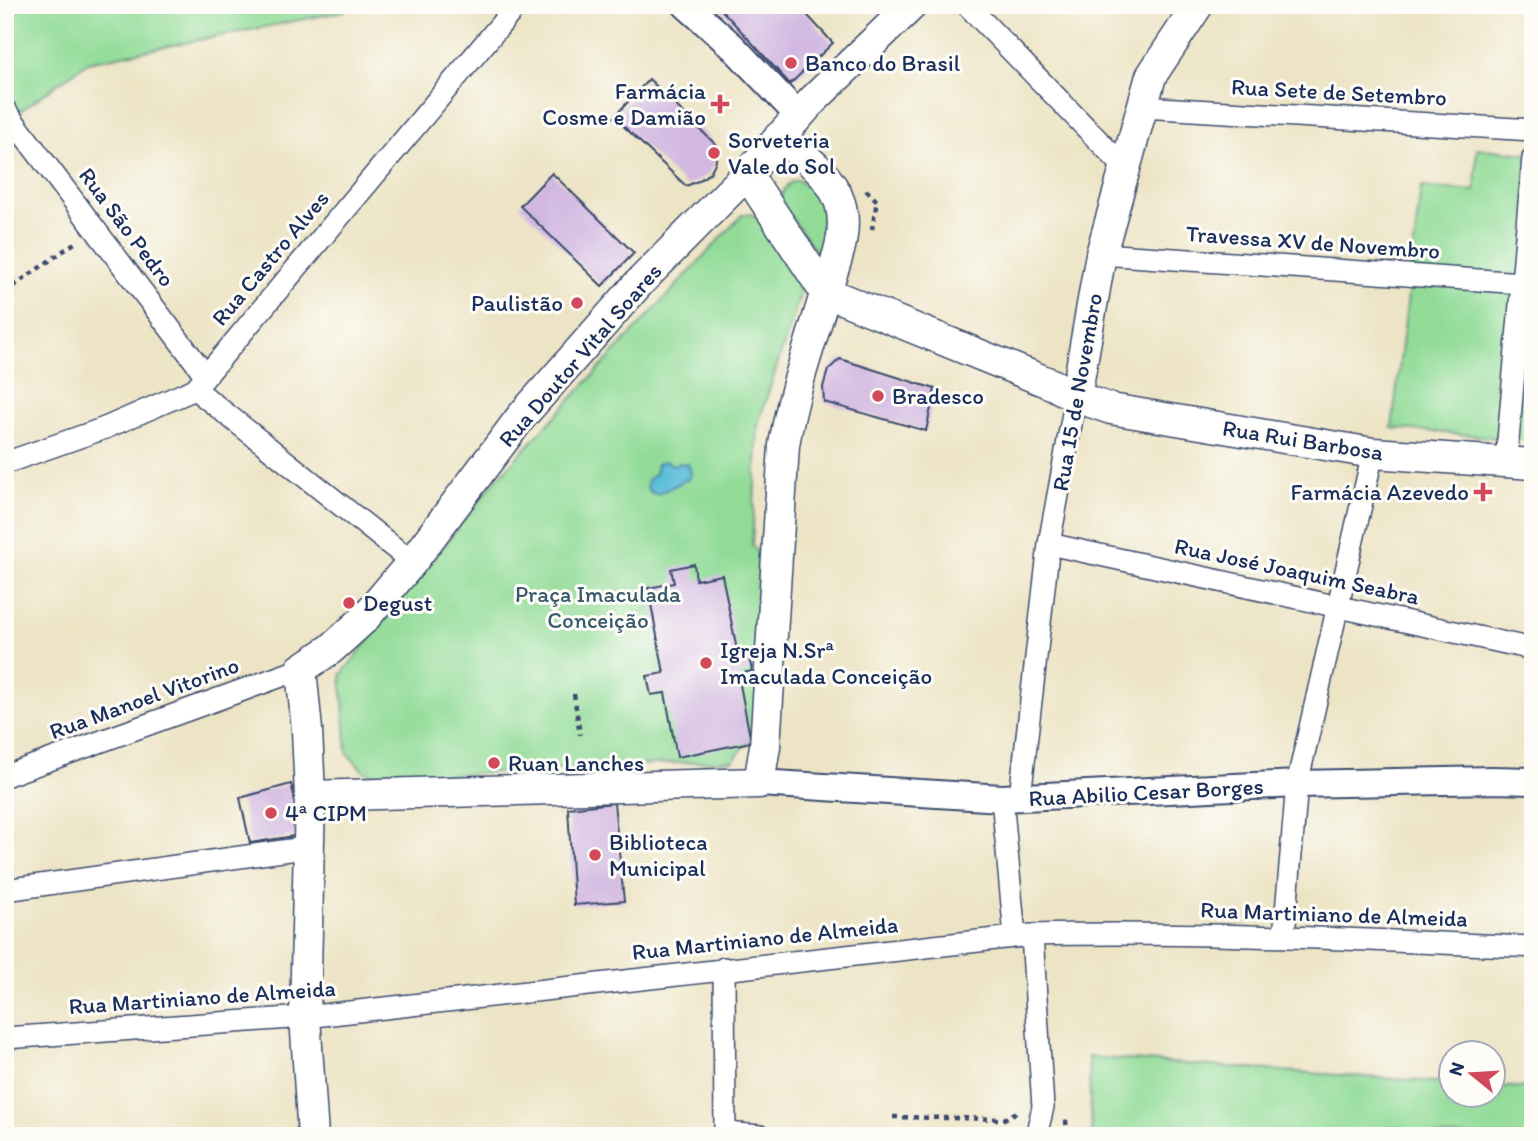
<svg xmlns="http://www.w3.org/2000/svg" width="1538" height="1141" font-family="Itim,sans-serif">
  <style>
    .green { fill: #91db97; stroke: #56857a; stroke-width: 2 }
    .water { fill: #5bbdd9; stroke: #3b769c; stroke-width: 2 }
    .building { fill: #d2b8e1 }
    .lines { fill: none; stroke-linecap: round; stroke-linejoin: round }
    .minor-casing { stroke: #3a4a6d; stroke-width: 24 }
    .tertiary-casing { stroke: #3a4a6d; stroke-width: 30 }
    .secondary-casing { stroke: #3a4a6d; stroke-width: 33 }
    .path { stroke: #3a4a6d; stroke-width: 4.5; stroke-dasharray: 5 5; stroke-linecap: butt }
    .minor { stroke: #fff; stroke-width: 21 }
    .tertiary { stroke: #fff; stroke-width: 26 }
    .secondary { stroke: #fff; stroke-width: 30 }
    .poi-dot { fill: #d1495b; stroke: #fdfcf7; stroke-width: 2.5 }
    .labels { text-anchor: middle; stroke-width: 6; stroke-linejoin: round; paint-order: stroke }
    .poi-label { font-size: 23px; fill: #1b2f5e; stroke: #fdfcf7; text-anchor: start }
    .street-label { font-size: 23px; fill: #1b2f5e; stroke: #fdfcf7 }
    .park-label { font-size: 23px; fill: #385a6c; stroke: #fdfcf7 }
  </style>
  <rect width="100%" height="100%" fill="#fdfcf7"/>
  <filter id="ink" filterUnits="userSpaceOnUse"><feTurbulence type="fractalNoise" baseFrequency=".0143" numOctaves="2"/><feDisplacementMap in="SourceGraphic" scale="14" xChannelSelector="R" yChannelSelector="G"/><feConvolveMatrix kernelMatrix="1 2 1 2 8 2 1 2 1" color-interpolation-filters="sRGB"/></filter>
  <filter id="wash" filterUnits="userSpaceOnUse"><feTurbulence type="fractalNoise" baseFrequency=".00686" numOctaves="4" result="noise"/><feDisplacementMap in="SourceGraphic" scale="28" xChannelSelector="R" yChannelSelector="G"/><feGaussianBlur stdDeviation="1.57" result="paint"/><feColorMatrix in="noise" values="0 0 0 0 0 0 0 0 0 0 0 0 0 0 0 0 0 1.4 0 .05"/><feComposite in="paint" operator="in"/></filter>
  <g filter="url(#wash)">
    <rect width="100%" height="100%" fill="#ede4c5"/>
    <!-- green -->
    <path class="green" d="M5 5H345V11L88 62 5 122Z
      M1477 148 1533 155V441L1392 428 1421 187 1475 191Z
      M797 180C813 188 821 195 829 211L818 254 780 202C783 190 785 184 797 180Z
      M750 214 759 218 800 278V295L758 424 752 545 759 554 756 733 733 760 383 778 363 771 347 753 341 675 496 480 742 215Z
      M1088 1057 1450 1083V1096H1492L1493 1086 1533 1088V1136H1092Z"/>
    <!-- water -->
    <path class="water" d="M665 461 673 465 681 463 688 464 691 472 690 478 658 494 652 493 647 488 648 479 655 474 657 464Z"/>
    <g id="blocks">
      <!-- building -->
      <path class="building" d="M717 5H798L833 43 790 84Z
        M649 79 717 146 716 161 710 173 698 181 686 186 614 117Z
        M552 173 634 253 602 286 520 206Z
        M840 359 935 389 926 431 824 402 823 387 828 370Z
        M694 564 696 580 722 575 738 655 748 653 752 671 738 674 751 742 677 757 665 693 651 695 647 676 664 673 648 588 674 583 671 569Z
        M291 784 303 828 294 836 250 843 240 798Z
        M614 803 624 901 574 905 568 808Z"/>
    </g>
  </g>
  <g filter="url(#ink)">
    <use href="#blocks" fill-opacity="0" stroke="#3a4a6d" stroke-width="2"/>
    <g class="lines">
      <defs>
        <path id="minor" d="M967 5 1125 168
          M1142 107 1533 130
          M5 110 206 376
          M1101 254 1522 283
          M195 389 412 562
          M5 463 105 428 195 389 517 5
          M1506 463 1533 158
          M1049 544 1533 649
          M5 776 301 669
          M1020 797 1049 544 1076 397
          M1002 798 1015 937
          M5 890 311 847
          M1032 935 1043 1107 1036 1136
          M1284 936 1297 784 1373 453
          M724 968 725 1136
          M5 1038 305 1017 1032 935C1199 931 1366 940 1533 947
          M726 1133 760 1136"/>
        <path id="tertiary" d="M686 5 733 47 798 115
          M759 783 1002 798 1297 784 1493 780 1533 781"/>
        <path id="secondary" d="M779 137C801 154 831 174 840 203 850 236 832 269 823 301 809 348 792 396 784 445L765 746 759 783 310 796 307 730 301 669 331 649 363 620 412 562 521 417 639 283 747 174 813 100 912 5
          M747 174 825 292 1054 385 1076 397 1111 409 1373 453 1533 464
          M1076 397 1101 254 1151 76 1198 5
          M310 796 305 1017 313 1136"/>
      </defs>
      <!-- minor casing -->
      <use href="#minor" class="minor-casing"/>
      <!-- tertiary casing -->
      <use href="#tertiary" class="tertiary-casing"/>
      <!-- secondary casing -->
      <use href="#secondary" class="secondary-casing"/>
      <!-- path -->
      <path class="path" d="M866 190 877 201 872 229
        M5 292 76 242
        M574 694 580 735
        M893 1117 1004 1119 1017 1112
        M1066 1120 1067 1136"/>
      <!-- minor -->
      <use href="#minor" class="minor"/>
      <!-- tertiary -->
      <use href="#tertiary" class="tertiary"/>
      <!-- secondary -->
      <use href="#secondary" class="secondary"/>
    </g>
  </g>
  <!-- markers -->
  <g class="poi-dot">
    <circle cx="791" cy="63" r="7"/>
    <path d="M716.5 93.5h7v7h7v7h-7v7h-7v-7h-7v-7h7z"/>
    <circle cx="714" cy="153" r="7"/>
    <circle cx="577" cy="303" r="7"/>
    <circle cx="878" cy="396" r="7"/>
    <path d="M1479.5 481.5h7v7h7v7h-7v7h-7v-7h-7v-7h7z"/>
    <circle cx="349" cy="603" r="7"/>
    <circle cx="706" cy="663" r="7"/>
    <circle cx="494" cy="763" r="7"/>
    <circle cx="271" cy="813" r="7"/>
    <circle cx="595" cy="855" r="7"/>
  </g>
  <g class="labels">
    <!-- poi labels -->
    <g class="poi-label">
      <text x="805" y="71">Banco do Brasil</text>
      <text x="706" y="99" text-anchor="end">Farmácia<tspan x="706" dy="26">Cosme e Damião</tspan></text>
      <text x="728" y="148">Sorveteria<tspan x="728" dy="26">Vale do Sol</tspan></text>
      <text x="563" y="311" text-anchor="end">Paulistão</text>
      <text x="892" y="404">Bradesco</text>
      <text x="1469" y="500" text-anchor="end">Farmácia Azevedo</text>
      <text x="363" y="611">Degust</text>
      <text x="720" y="658">Igreja N.Srª<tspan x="720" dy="26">Imaculada Conceição</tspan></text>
      <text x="508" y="771">Ruan Lanches</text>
      <text x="285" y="821">4ª CIPM</text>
      <text x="609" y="850">Biblioteca<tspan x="609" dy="26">Municipal</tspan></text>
    </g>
    <!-- street labels -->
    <g class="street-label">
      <text transform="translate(1339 92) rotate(3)" y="8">Rua Sete de Setembro</text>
      <text transform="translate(127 227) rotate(53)" y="8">Rua São Pedro</text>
      <text transform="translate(1313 242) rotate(4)" y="8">Travessa XV de Novembro</text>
      <text transform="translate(270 258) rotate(-50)" y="8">Rua Castro Alves</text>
      <text transform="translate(580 355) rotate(-49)" y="8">Rua Doutor Vital Soares</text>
      <text transform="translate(1077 392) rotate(-80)" y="8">Rua 15 de Novembro</text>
      <text transform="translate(1303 440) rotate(9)" y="8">Rua Rui Barbosa</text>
      <text transform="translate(1297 571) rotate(12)" y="8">Rua José Joaquim Seabra</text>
      <text transform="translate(144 698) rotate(-20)" y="8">Rua Manoel Vitorino</text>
      <text transform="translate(1146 792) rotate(-3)" y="8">Rua Abilio Cesar Borges</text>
      <text transform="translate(1334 914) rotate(2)" y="8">Rua Martiniano de Almeida</text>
      <text transform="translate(765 938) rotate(-6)" y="8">Rua Martiniano de Almeida</text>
      <text transform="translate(202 997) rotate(-4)" y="8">Rua Martiniano de Almeida</text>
    </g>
    <!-- park labels -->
    <g class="park-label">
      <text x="598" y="602">Praça Imaculada<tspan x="598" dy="26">Conceição</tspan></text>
    </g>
  </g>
  <!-- margin -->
  <rect width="1538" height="1141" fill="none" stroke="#fdfcf7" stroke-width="28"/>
  <!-- north arrow -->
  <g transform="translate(1472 1074) rotate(288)"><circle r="33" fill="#fdfcf7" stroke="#a3aaba" stroke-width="2"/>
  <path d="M0-5L12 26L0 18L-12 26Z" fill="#d1495b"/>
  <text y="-10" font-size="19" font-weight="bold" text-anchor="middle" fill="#1b2f5e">N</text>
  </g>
</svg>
